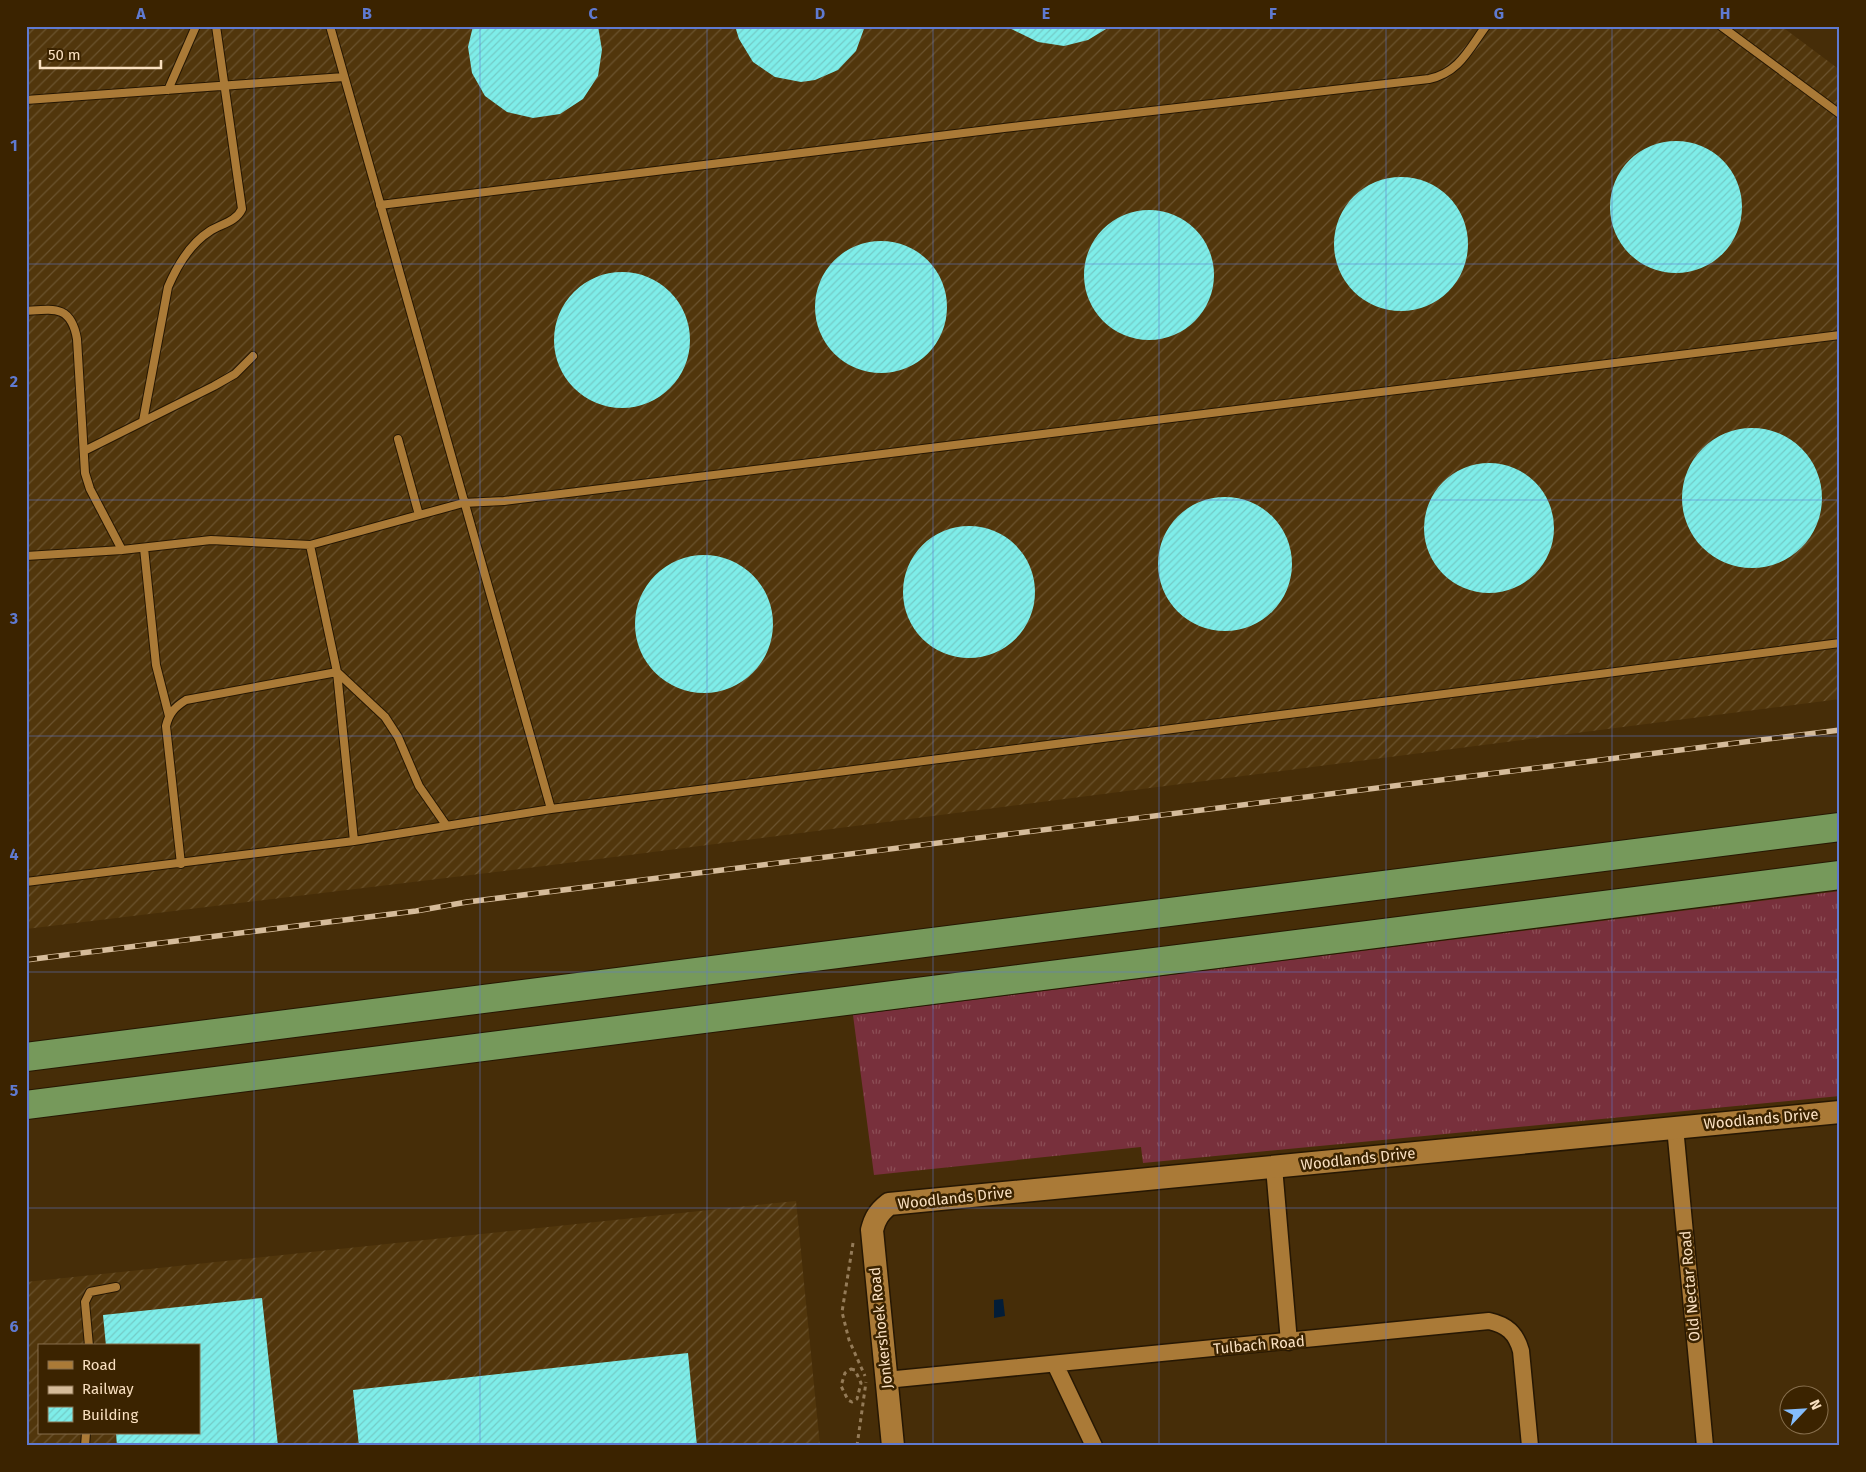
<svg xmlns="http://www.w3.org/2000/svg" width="1866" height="1472" font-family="'Fira Sans',sans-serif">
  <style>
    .industrial { fill: url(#industrial-furrows); fill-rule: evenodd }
    .grass { fill: url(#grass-tufts) }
    .water { fill: #031d38 }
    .building { fill: url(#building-hatch) }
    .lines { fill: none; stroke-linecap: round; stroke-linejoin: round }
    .lane-casing { stroke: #261703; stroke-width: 10 }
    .street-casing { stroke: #261703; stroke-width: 19 }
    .secondary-casing { stroke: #261703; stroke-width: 25 }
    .highway-casing { stroke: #261703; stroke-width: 30 }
    .path { stroke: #947b58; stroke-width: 3; stroke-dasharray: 4 4; stroke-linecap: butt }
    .lane { stroke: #aa7a37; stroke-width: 8 }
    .street { stroke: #aa7a37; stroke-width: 16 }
    .secondary { stroke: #aa7a37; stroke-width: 22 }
    .highway { stroke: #76995b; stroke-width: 28 }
    .rail-casing { stroke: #d5bb9a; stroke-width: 5.5 }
    .rail { stroke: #3b2300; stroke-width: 4; stroke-dasharray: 11; stroke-linecap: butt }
    .grid { fill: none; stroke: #5f7ad1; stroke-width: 1; stroke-opacity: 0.55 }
    .labels { text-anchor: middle; stroke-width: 5; stroke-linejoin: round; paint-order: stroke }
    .street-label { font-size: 15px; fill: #fae0c0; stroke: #3b2300 }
    .neatline { fill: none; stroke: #5f7ad1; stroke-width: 2 }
    .grid-label { font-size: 16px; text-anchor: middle; font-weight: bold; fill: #5f7ad1 }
  </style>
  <defs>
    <pattern id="industrial-furrows" width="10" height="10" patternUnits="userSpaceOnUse" patternTransform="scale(1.25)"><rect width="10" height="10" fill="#51360c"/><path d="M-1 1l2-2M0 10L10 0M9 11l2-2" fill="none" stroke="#6b532e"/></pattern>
    <pattern id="grass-tufts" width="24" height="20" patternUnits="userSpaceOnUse" patternTransform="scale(1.25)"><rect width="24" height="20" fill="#78303c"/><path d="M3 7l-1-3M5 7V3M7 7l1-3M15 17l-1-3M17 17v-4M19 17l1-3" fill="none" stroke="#8c4e56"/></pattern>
    <pattern id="building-hatch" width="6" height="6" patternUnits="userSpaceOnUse" patternTransform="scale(1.25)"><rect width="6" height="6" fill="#7eede9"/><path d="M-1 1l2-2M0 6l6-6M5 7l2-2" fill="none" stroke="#74cbc6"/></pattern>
  </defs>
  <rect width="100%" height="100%" fill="#462d08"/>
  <!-- industrial -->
  <path class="industrial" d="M26 26H1781L1840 70V699L536 867 26 929Z
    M796 1201 820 1446H26V1282ZM39 1346H199V1433H39Z"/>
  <!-- grass -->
  <path class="grass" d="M1840 891V1096L1143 1163 1141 1147 874 1175 853 1015Z"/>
  <!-- water -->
  <path class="water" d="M1003 1299 1005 1316 994 1318V1300Z"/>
  <!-- building -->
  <path class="building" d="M473 26H598L602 50 598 76 583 99 560 114 533 118 507 112 485 96 472 73 468 47Z
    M735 26H865L856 51 838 70 815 80 801 82 775 77 753 62 739 39Z
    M1005 26H1111L1088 40 1064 46 1038 42Z
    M1610 207a66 66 0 1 1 132 0a66 66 0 1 1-132 0Z
    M1334 244a67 67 0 1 1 134 0a67 67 0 1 1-134 0Z
    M1084 275a65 65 0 1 1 130 0a65 65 0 1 1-130 0Z
    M815 307a66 66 0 1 1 132 0a66 66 0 1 1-132 0Z
    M554 340a68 68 0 1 1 136 0a68 68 0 1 1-136 0Z
    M1682 498a70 70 0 1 1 140 0a70 70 0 1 1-140 0Z
    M1424 528a65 65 0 1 1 130 0a65 65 0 1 1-130 0Z
    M1158 564a67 67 0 1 1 134 0a67 67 0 1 1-134 0Z
    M903 592a66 66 0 1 1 132 0a66 66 0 1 1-132 0Z
    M635 624a69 69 0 1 1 138 0a69 69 0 1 1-138 0Z
    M262 1298 278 1446H117L116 1433H199V1346H106L103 1315Z
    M688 1353 697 1446H359L353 1390Z"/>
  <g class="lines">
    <defs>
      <path id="lane" d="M330 26 551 809
        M1721 26 1840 114
        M168 90 196 26
        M26 100 344 77
        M380 205 1004 128 1429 79C1459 73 1469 49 1486 26
        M26 311C54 309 71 305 77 339L85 473 90 489 122 550
        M143 421 168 287C177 266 191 243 210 231 221 224 236 222 242 209L216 26
        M398 439 419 515
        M84 451 214 386 235 374 253 356
        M310 545 337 672 354 841
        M144 548 156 665 169 716
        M26 556 122 550 211 540 310 545 463 503 504 501 1840 335
        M181 864 166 726C169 713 175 707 186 700L337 672 385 717 398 737 419 786 446 825
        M26 882 354 841 551 809 1840 643
        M89 1346 85 1302 90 1292 116 1287
        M85 1446 86 1433"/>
      <path id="street" d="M1675 1127 1705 1446
        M1274 1167 1289 1342
        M1055 1364 1094 1446
        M886 1380 1489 1321C1507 1325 1516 1333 1521 1351L1530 1446"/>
      <path id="secondary" d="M893 1446 872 1230C875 1218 879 1212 889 1204L1840 1112"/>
      <path id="highway" d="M26 1057 1840 827
        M26 1105 1840 875"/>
    </defs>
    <!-- lane casing -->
    <use href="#lane" class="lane-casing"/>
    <!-- street casing -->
    <use href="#street" class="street-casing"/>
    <!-- secondary casing -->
    <use href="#secondary" class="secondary-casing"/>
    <!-- highway casing -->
    <use href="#highway" class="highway-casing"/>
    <!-- path -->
    <path class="path" d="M853 1243 842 1312 849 1340 865 1376
      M851 1369 855 1370 861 1383 857 1399 852 1402 848 1400 841 1386 845 1373Z
      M857 1446 866 1382"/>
    <!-- lane -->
    <use href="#lane" class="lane"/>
    <!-- street -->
    <use href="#street" class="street"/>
    <!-- secondary -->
    <use href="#secondary" class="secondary"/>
    <!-- highway -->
    <use href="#highway" class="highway"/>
    <defs>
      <path id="rail" d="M26 960 416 911 467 902 1840 730"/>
    </defs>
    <!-- rail casing -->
    <use href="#rail" class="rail-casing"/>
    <!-- rail -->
    <use href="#rail" class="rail"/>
  </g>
  <!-- grid -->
  <path class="grid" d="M254 26V1446M480 26V1446M707 26V1446M933 26V1446M1159 26V1446M1386 26V1446M1612 26V1446M26 264H1840M26 500H1840M26 736H1840M26 972H1840M26 1208H1840"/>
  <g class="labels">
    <!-- street labels -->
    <g class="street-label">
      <text transform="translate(1761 1119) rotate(-5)" y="5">Woodlands Drive</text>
      <text transform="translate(1358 1159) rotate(-6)" y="5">Woodlands Drive</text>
      <text transform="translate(955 1198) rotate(-6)" y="5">Woodlands Drive</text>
      <text transform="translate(1690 1286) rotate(-95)" y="5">Old Nectar Road</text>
      <text transform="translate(881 1328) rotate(-96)" y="5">Jonkershoek Road</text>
      <text transform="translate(1259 1345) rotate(-5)" y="5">Tulbach Road</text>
    </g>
  </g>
  <!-- border -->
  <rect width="1866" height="1472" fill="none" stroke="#3b2300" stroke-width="55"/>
  <!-- legend -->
  <rect x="38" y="1344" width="162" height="90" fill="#3b2300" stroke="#876f4d"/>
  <rect x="48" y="1361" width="25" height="8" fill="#aa7a37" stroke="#876f4d"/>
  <text x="82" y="1370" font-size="15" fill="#fae0c0">Road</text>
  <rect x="48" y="1386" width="25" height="8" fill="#d5bb9a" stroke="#876f4d"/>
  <text x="82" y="1394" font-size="15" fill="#fae0c0">Railway</text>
  <rect x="48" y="1407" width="25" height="15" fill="url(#building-hatch)" stroke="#876f4d"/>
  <text x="82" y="1420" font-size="15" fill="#fae0c0">Building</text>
  <!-- north arrow -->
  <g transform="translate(1804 1410) rotate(65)"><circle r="24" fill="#3b2300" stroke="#876f4d"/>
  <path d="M0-4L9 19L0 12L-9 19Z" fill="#84bcfb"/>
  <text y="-8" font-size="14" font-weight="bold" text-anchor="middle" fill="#fae0c0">N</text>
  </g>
  <!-- scale -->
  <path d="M40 60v8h121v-8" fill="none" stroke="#fae0c0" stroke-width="2.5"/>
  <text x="48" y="60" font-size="15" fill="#fae0c0" stroke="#3b2300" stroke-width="4" paint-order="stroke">50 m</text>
  <rect x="28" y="28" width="1810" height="1416" class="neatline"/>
  <g class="grid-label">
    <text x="141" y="19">A</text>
    <text x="367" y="19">B</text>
    <text x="593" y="19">C</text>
    <text x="820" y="19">D</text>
    <text x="1046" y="19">E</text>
    <text x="1273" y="19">F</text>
    <text x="1499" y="19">G</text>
    <text x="1725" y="19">H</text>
    <text x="14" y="151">1</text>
    <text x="14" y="387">2</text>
    <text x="14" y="624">3</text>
    <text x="14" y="860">4</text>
    <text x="14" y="1096">5</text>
    <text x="14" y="1332">6</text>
  </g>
</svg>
